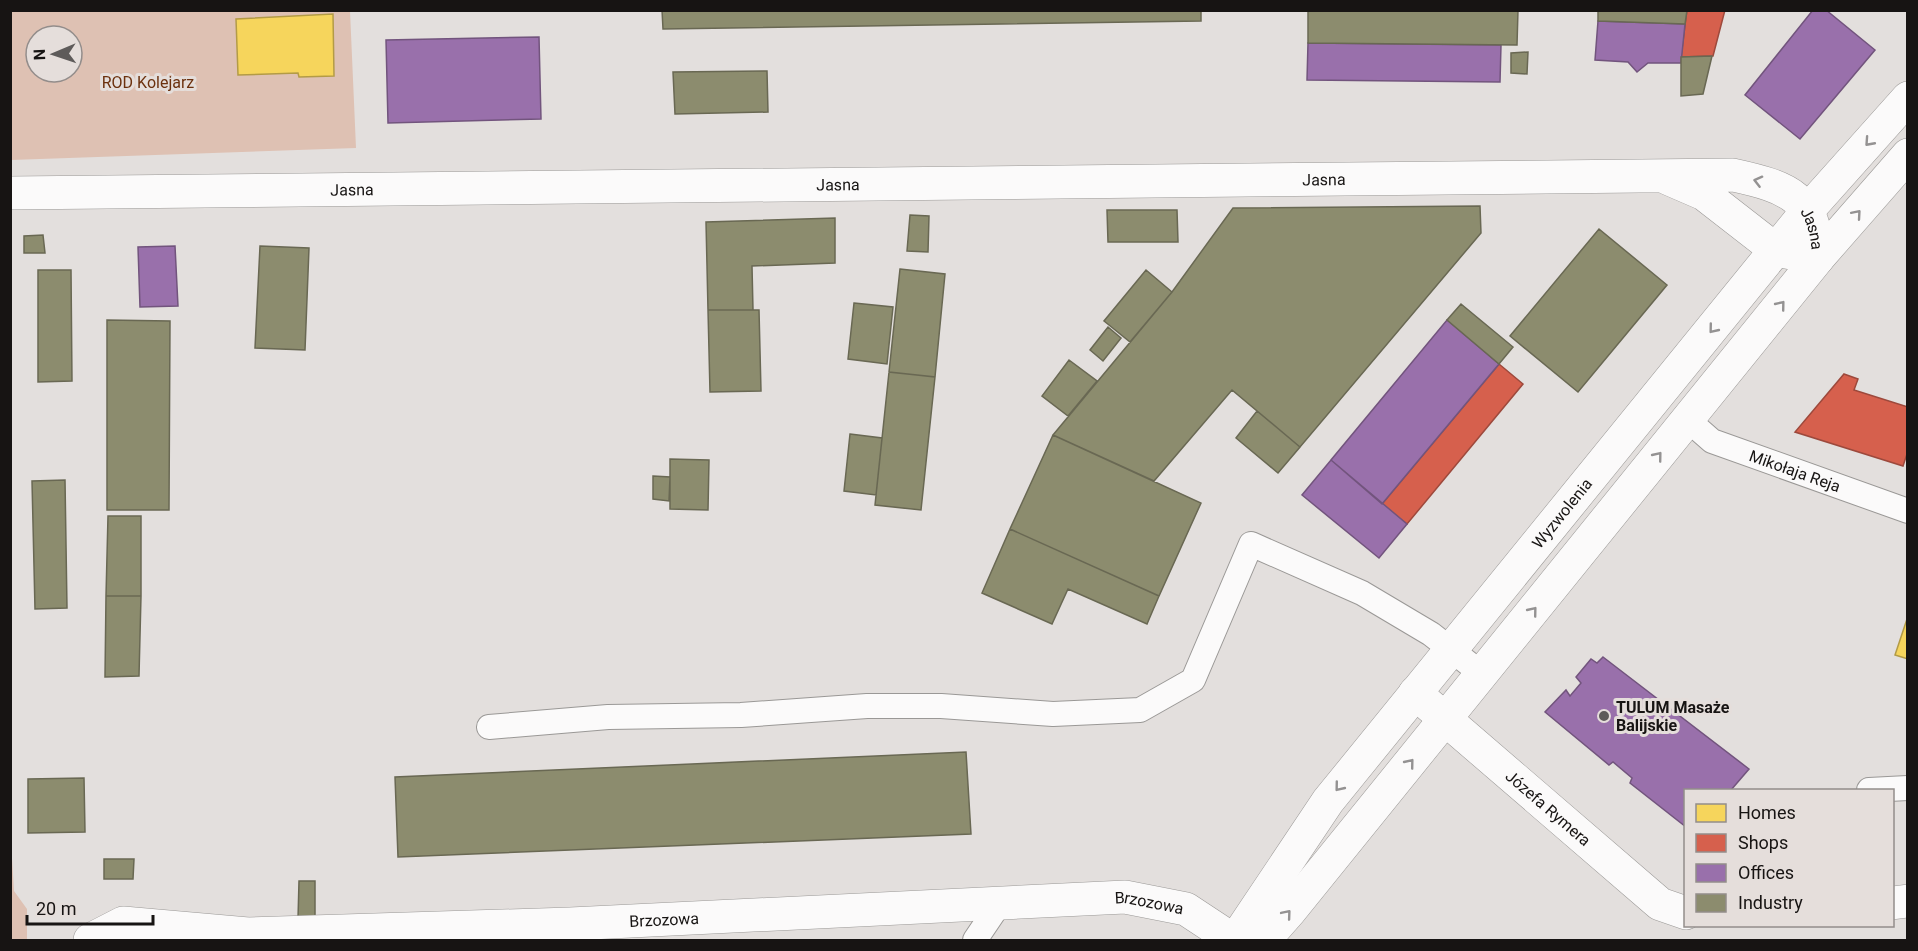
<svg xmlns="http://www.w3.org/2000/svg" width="1918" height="951" font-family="Roboto,sans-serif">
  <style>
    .green { fill: #dec1b3; fill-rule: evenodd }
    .homes { fill: #f6d55c; stroke: #b39b46; stroke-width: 1.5 }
    .shops { fill: #d6604d; stroke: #9d493c; stroke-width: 1.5 }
    .offices { fill: #9970ab; stroke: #72547d; stroke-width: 1.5 }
    .industry { fill: #8c8c6e; stroke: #696853; stroke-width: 1.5 }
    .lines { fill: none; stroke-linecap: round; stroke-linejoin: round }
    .lane-casing { stroke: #9a9896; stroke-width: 26 }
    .street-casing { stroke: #9a9896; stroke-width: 34 }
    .secondary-casing { stroke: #9a9896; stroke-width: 34 }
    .lane { stroke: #fbfafa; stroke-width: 24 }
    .street { stroke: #fbfafa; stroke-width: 33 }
    .secondary { stroke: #fbfafa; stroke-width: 33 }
    .oneway { stroke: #949292 }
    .poi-dot { fill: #5e5b5a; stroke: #e5dedb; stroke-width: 2 }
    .labels { text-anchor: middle; stroke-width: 6; stroke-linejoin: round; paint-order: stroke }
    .park-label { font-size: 16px; fill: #6c310e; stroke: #e5dedb }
    .street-label { font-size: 16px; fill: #171413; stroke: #e5dedb }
    .poi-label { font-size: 16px; font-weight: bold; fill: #171413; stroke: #e5dedb; text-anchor: start }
  </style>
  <rect width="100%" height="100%" fill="#e3dfdd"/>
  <!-- green -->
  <path class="green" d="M10 11H350L356 148 11 160ZM36 36H72V72H36Z
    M10 825 14 891 27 909V940H11Z"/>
  <!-- homes -->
  <path class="homes" d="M333 14 334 76 299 77 298 73 238 75 236 19Z
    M1908 616V659L1895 655Z"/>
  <!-- shops -->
  <path class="shops" d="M1687 10H1725L1713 56 1681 57Z
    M1499 364 1523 384 1407 524 1382 504Z
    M1844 374 1858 379 1854 390 1908 407V451L1903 466 1795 432Z"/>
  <!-- offices -->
  <path class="offices" d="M1813 10H1826L1875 50 1800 139 1745 95Z
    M1598 21 1685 24 1681 63H1648L1637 72 1628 62 1595 60Z
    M539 37 541 119 388 123 386 40Z
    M1308 43 1501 45 1500 82 1307 80Z
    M175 246 178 306 140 307 138 247Z
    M1447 320 1499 364 1382 504 1331 460Z
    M1331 460 1407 524 1379 558 1302 495Z
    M1603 657 1749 769 1731 790H1686V827L1630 783 1632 778 1613 762 1609 765 1545 712 1566 690 1570 696 1581 683 1576 677 1591 659 1597 663Z"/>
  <!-- industry -->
  <path class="industry" d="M662 10H1201V21L663 29Z
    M1308 10H1518L1517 45 1308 43Z
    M1598 10H1687L1685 24 1598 21Z
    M1528 52 1527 74 1511 73V53Z
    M1712 56 1703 94 1681 96V57Z
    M767 71 768 112 675 114 673 72Z
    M1480 206 1481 233 1300 447 1232 390 1154 481 1053 435 1172 292 1233 208Z
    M1107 210H1177L1178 242H1108Z
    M910 215 929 216 928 252 907 251Z
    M835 218V263L752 266 753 310H708L706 222Z
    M1599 229 1667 285 1578 392 1510 336Z
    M43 235 45 253H24V236Z
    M260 246 309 248 305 350 255 348Z
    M900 269 945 274 935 377 889 372Z
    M38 270H71L72 381 38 382Z
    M1146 270 1172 292 1130 342 1104 321Z
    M854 303 893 307 887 364 848 359Z
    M1461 304 1513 347 1499 364 1447 320Z
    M708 310H759L761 391 710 392Z
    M107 320 170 321 169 510H107Z
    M1108 327 1121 338 1103 361 1090 350Z
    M1069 360 1097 381 1068 416 1042 396Z
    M889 372 935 377 921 510 875 505Z
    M1257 411 1300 447 1278 473 1236 438Z
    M850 434 882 438 876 495 844 491Z
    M1053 435 1201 503 1159 596 1010 529Z
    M670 459 709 460 708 510 670 509Z
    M653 476 670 477 669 501 653 499Z
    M65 480 67 608 35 609 32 481Z
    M108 516H141V596H106Z
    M1010 529 1159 596 1147 624 1068 589 1052 624 982 593Z
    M106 596H141L139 676 105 677Z
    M966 752 971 834 398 857 395 777Z
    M84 778 85 832 28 833V779Z
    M104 859H134L133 879H104Z
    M299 881H315V920L298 919Z"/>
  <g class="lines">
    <defs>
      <g id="lane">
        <path id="s1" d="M1688 420 1712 441 1908 511"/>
        <path d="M489 727 608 717 741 715 867 706H941L1053 714 1140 710 1193 680 1251 544 1362 593 1431 634 1482 674"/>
        <path d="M1869 790 1908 788"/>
        <path d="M975 940 1000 903"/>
      </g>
      <g id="street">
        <path id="s2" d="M10 193 1733 175C1788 187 1816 197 1818 258L1776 250 1704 194 1667 178"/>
        <path id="s3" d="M1415 693 1660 904 1686 913"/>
        <path d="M1892 903 1908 901"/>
        <path id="s4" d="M90 940 123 923 248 934 570 924 1125 897 1186 909 1233 940"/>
      </g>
      <g id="secondary">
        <path id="s5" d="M1235 940 1328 801 1808 210 1908 98"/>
        <path d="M1237 940 1274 929 1289 912 1818 258 1908 155"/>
      </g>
    </defs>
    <!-- lane casing -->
    <use href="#lane" class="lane-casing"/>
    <!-- street casing -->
    <use href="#street" class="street-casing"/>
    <!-- secondary casing -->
    <use href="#secondary" class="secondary-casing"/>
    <!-- lane -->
    <use href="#lane" class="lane"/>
    <!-- street -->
    <use href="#street" class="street"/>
    <!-- secondary -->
    <use href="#secondary" class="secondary"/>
  </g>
  <!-- one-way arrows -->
  <defs><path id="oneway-chevron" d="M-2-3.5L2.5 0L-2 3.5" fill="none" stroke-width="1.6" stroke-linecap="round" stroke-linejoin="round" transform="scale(1.5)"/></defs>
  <g class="oneway">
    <use href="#oneway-chevron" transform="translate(1869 142) rotate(132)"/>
    <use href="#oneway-chevron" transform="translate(1758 181) rotate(-166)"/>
    <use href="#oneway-chevron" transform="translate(1857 214) rotate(-49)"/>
    <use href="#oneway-chevron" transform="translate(1781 305) rotate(-51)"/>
    <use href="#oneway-chevron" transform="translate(1713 329) rotate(129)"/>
    <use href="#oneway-chevron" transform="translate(1658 456) rotate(-51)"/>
    <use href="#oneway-chevron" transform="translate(1533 611) rotate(-51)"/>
    <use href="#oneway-chevron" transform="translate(1410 763) rotate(-51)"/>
    <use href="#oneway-chevron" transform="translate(1339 787) rotate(129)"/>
    <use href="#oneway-chevron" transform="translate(1287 914) rotate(-50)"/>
  </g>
  <!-- markers -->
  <circle class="poi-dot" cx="1604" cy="716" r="6"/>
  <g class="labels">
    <!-- park labels -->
    <g class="park-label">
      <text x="148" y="88">ROD Kolejarz</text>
    </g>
    <!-- street labels -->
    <g class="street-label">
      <text dy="6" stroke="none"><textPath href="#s2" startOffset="1314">Jasna</textPath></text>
      <text dy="6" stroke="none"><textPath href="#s2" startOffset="828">Jasna</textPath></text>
      <text dy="6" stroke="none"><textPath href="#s2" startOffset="342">Jasna</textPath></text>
      <text dy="6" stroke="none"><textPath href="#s2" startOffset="1826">Jasna</textPath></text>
      <text dy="6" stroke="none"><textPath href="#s1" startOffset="120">Mikołaja Reja</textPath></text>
      <text dy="6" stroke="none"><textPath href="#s5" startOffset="538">Wyzwolenia</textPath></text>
      <text dy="6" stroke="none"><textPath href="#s3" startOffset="176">Józefa Rymera</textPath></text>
      <text dy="6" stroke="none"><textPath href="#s4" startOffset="1065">Brzozowa</textPath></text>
      <text dy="6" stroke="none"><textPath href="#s4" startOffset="579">Brzozowa</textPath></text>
    </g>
    <!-- poi labels -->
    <g class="poi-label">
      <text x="1616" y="713">TULUM Masaże<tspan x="1616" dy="18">Balijskie</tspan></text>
    </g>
  </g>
  <!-- border -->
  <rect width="1918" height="951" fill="none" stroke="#171413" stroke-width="24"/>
  <!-- legend -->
  <rect x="1684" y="789" width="210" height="138" fill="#e5dedb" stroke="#938d8b" stroke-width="1.5"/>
  <rect x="1696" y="804" width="30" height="18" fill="#f6d55c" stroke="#938d8b" stroke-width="1.5"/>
  <text x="1738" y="819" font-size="18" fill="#171413">Homes</text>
  <rect x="1696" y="834" width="30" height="18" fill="#d6604d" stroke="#938d8b" stroke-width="1.5"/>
  <text x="1738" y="849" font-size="18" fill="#171413">Shops</text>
  <rect x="1696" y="864" width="30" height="18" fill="#9970ab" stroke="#938d8b" stroke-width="1.5"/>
  <text x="1738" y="879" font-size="18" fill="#171413">Offices</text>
  <rect x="1696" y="894" width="30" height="18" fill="#8c8c6e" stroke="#938d8b" stroke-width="1.5"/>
  <text x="1738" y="909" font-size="18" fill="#171413">Industry</text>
  <!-- north arrow -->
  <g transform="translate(54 54) rotate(268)"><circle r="28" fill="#e5dedb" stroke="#938d8b" stroke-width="1.5"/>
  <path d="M0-4.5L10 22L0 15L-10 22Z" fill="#5e5b5a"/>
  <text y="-9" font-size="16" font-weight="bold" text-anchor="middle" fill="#171413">N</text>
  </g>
  <!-- scale -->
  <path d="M27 915v9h126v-9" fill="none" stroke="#171413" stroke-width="3"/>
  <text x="36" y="915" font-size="18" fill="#171413" stroke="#e5dedb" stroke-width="4.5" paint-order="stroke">20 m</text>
</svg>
